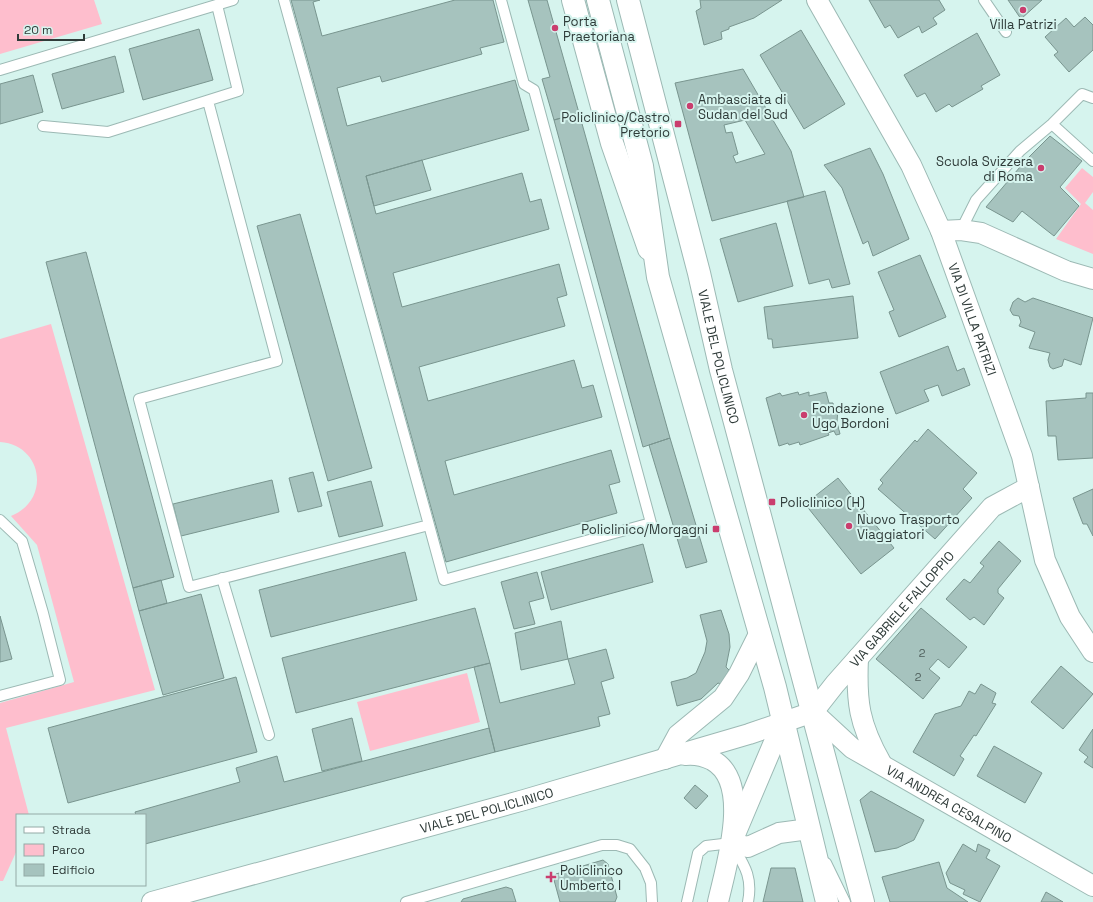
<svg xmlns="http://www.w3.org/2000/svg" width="1093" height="902" font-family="'Space Grotesk',sans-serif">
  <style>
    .green { fill: #febecd }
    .building { fill: #a6c3be; stroke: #79958f; fill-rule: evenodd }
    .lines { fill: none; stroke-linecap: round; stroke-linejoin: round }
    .lane-casing { stroke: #9cb9b4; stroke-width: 12 }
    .street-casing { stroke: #9cb9b4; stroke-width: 22 }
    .secondary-casing { stroke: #9cb9b4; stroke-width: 24 }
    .primary-casing { stroke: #9cb9b4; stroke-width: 24 }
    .lane { stroke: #fff; stroke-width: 10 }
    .street { stroke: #fff; stroke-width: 20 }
    .secondary { stroke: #fff; stroke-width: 22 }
    .primary { stroke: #fff; stroke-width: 22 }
    .poi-dot { fill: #ca3d6e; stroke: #d6f4ee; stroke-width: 1.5 }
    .labels { text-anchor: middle; stroke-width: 4; stroke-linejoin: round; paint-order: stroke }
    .number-label { font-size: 11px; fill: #4d5d5a }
    .poi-label { font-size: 13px; fill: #2f3b39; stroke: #d6f4ee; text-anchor: start }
    .street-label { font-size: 13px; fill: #2f3b39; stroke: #d6f4ee }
  </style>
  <rect width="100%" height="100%" fill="#d6f4ee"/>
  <!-- green -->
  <path class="green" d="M0 0H94L102 24 0 54Z
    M1082 168 1093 177V192L1085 203 1093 210V254L1056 239 1081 204 1065 188Z
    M51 324 155 690 6 728 29 815H17V850L3 881H0V703L74 682 37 545 11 516C51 500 43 445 0 442V339Z
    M467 673 480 722 370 751 357 702Z"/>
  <!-- building -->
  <path class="building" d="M291 0H320L313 2 322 36 455 0H493L504 42 480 48 482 54 382 82 380 76 337 88 347 126 515 80 529 130 366 176 376 214 522 173 530 202 541 199 549 229 393 273 402 307 559 264 567 295 557 298 565 326 419 367 428 401 574 360 582 388 593 385 602 417 445 461 454 495 611 450 620 482 609 485 617 513 446 562Z
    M528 0H547L579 113 554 120 542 79 550 77Z
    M700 0H782L754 18 729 27V29L721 32 722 39 704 45 696 11 701 8Z
    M869 0H939L945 10 933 18 937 24 922 33 919 26 898 38 890 25 885 28Z
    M1008 0H1042L1021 19Z
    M1085 17 1093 25V50L1069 72 1054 55 1058 52 1045 37 1066 18 1074 27Z
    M199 29 213 80 143 100 129 49Z
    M801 30 845 104 804 129 760 55Z
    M977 33 1000 75 981 86 983 89 952 107 949 104 936 112 925 93 917 97 904 75Z
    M115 56 124 92 62 109 52 74Z
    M743 69 791 151 804 197 712 221 675 83ZM745 120 765 154 736 163 733 156 738 154 732 132 726 133 724 125Z
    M33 75 43 112 0 124V84Z
    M579 113 670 438 643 447 554 120Z
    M1050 136 1082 161 1060 187 1079 206 1054 236 1022 211 1013 222 986 207 1020 167 1017 164 1023 158 1026 160Z
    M870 148 883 174 909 239 873 256 868 241 863 244 842 188 824 165Z
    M422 160 431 190 374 206 366 176Z
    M825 191 850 284 832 288 829 279 809 284 787 201Z
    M300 214 372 468 328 481 257 226Z
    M776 223 793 286 738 302 720 239Z
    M86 252 174 577 133 588 46 262Z
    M920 255 946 317 899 337 889 312 894 310 878 272Z
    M853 296 858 338 773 348 772 339H768L764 307Z
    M1018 298 1025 302 1033 298 1093 318 1081 365 1064 359 1062 366 1053 369 1050 367 1048 360 1050 353 1029 348 1035 332 1019 326 1021 322 1019 316 1013 315 1010 310 1013 302Z
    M948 346 957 371 964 368 970 385 942 396 938 385 924 390 929 401 896 414 880 372Z
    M798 392 799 395 809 392V396L826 392 829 403H833L834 408H838L837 422 840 434 836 435 834 431 828 433 829 435 800 445 799 442 789 445 788 443 779 446 766 398 780 393 782 396Z
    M1086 393H1093V458L1058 460 1056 436H1048L1046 401 1086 398Z
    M928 429 977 473 963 489 972 498 935 539 878 489 883 483 880 480 915 440 917 442Z
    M670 438 707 562 686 568 649 445Z
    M313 472 322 506 298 512 289 478Z
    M838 478 894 548 861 574 805 504Z
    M272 480 279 512 181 536 173 504Z
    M371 481 383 526 339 537 327 492Z
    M1093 489V536L1087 524H1083L1073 498Z
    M999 541 1021 561 998 589V593L1004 598 984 625 974 617 970 620 946 599 964 579 970 583 984 566 980 563Z
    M643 544 653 582 551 610 541 572Z
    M405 552 417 600 271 637 259 590Z
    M537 572 544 598 529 602 535 624 514 629 501 582Z
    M161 580 167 603 139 611 133 588Z
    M201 594 224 678 163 695 139 611Z
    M475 608 490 663 296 713 282 658Z
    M921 608 967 647 949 668 938 659 929 669 940 678 923 699 876 659Z
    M721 610 729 634 730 647 726 667 729 670 721 684 718 683 701 699 677 706 671 682 687 678 696 673 705 652 707 641 700 615Z
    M0 616 12 659 0 662Z
    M561 621 568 659 521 670 515 633Z
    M606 649 614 678 601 682 610 714 598 717 600 726 495 752 474 667 490 663 500 703 575 684 568 659Z
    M1061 666 1093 694 1063 729 1031 702Z
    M236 677 257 752 68 803 48 728Z
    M981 684 996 693 992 703 996 704 976 736 974 735 960 756 964 759 954 776 913 752 935 714 961 706 969 691 975 694Z
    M352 718 362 761 322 771 312 729Z
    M489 728 495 752 145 844V815H136L135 812 240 782 236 768 277 756 284 782Z
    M1093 729V768L1084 762 1088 757 1079 750Z
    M994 746 1042 773 1025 803 977 776Z
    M695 785 708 796 696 809 684 798Z
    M871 791 924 820 914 840 897 848 875 852 860 800Z
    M963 844 976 852 978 844 990 850 986 858 1000 866 980 902 963 894 965 890 950 883 946 873Z
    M603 860 608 864 617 897 615 902H560L554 880 556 874Z
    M939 862 947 888 968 902H890L882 877Z
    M771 868H795L803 902H763Z
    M506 887 512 889 516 902H461L463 899Z
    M1046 892 1063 902H1041Z"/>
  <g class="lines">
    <defs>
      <path id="lane" d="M284 0 429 525
        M984 0 1006 32
        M0 70 233 0
        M208 101 277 361 139 399 189 587 429 525 444 580 651 523 534 90 524 84 501 0
        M1052 124 1093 161
        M43 126 108 132 238 91 217 5
        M961 230 976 200 1020 151 1052 124 1082 94 1093 98
        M0 520 22 541 43 613 60 680 0 696
        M222 578 269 735
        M826 863 845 902
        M406 902 602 845H617L630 849 645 868 651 883 652 902
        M687 902 698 853 706 846 731 843C744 865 753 876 748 902"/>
      <g id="street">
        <path id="s1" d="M817 0 911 165 941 231 1022 456 1045 560 1070 617 1093 652"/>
        <path d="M941 231 961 230 981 233 1066 271 1093 279"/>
        <path d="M858 658C856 702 859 724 881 763"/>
        <path id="s2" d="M813 712 852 748 1093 886"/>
        <path id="s3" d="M813 712 835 684 992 507 1029 487"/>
        <path d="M685 755C694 754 704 756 712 760 753 782 726 866 718 902"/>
        <path d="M665 759 678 735 723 698 739 674 760 632"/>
        <path d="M736 832 783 721"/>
        <path d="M731 843 748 847 779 833 809 829"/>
        <path id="s4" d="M152 902 524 800 749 734 813 712"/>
      </g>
      <path id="secondary" d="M573 0 612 143 649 249"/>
      <g id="primary">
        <path d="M598 0 642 166 658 277 775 687 827 902"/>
        <path id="s5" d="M628 0 699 273 721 370 863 902"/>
      </g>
    </defs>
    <!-- lane casing -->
    <use href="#lane" class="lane-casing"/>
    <!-- street casing -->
    <use href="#street" class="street-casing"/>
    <!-- secondary casing -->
    <use href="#secondary" class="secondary-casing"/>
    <!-- primary casing -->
    <use href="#primary" class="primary-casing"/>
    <!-- lane -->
    <use href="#lane" class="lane"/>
    <!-- street -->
    <use href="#street" class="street"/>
    <!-- secondary -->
    <use href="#secondary" class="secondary"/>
    <!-- primary -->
    <use href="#primary" class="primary"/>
  </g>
  <!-- markers -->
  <g class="poi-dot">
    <circle cx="1023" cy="10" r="4"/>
    <circle cx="555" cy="28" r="4"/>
    <circle cx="690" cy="106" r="4"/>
    <rect x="674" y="120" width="8" height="8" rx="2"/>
    <circle cx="1041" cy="168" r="4"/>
    <circle cx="804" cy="415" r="4"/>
    <rect x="768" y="498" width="8" height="8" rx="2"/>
    <circle cx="849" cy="526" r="4"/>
    <rect x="712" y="525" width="8" height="8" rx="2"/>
    <path d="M549 871h4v4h4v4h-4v4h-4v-4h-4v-4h4z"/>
  </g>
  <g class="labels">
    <!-- number labels -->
    <g class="number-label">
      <text x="922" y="657">2</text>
      <text x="918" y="681">2</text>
    </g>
    <!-- poi labels -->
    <g class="poi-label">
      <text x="563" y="26">Porta<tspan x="563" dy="15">Praetoriana</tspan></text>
      <text x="1023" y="29" text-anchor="middle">Villa Patrizi</text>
      <text x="698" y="104">Ambasciata di<tspan x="698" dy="15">Sudan del Sud</tspan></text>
      <text x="670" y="122" text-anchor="end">Policlinico/Castro<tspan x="670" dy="15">Pretorio</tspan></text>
      <text x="1033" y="166" text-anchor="end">Scuola Svizzera<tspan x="1033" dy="15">di Roma</tspan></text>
      <text x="812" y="413">Fondazione<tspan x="812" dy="15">Ugo Bordoni</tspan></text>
      <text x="780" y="507">Policlinico (H)</text>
      <text x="857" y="524">Nuovo Trasporto<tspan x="857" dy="15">Viaggiatori</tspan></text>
      <text x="708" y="534" text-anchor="end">Policlinico/Morgagni</text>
      <text x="560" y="875">Policlinico<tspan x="560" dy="15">Umberto I</tspan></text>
    </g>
    <!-- street labels -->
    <g class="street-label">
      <text dy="5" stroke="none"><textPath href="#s1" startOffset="356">VIA DI VILLA PATRIZI</textPath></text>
      <text dy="5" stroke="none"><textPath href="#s5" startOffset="368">VIALE DEL POLICLINICO</textPath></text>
      <text dy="5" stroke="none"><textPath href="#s3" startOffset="136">VIA GABRIELE FALLOPPIO</textPath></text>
      <text dy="5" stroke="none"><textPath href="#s2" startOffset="165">VIA ANDREA CESALPINO</textPath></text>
      <text dy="5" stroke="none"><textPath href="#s4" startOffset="347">VIALE DEL POLICLINICO</textPath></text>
    </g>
  </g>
  <!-- legend -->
  <rect x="16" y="814" width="130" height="72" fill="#d6f4ee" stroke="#93aaa6"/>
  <rect x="24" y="827" width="20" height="6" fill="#ffffff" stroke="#93aaa6"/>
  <text x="52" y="834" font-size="12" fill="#2f3b39">Strada</text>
  <rect x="24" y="844" width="20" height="12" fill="#febecd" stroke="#93aaa6"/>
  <text x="52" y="854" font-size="12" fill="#2f3b39">Parco</text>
  <rect x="24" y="864" width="20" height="12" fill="#a6c3be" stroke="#93aaa6"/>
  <text x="52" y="874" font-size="12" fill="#2f3b39">Edificio</text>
  <!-- scale -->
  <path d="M18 34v6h66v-6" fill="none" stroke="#2f3b39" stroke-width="2"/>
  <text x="24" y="34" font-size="12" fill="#2f3b39" stroke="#d6f4ee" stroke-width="3" paint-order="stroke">20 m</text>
</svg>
